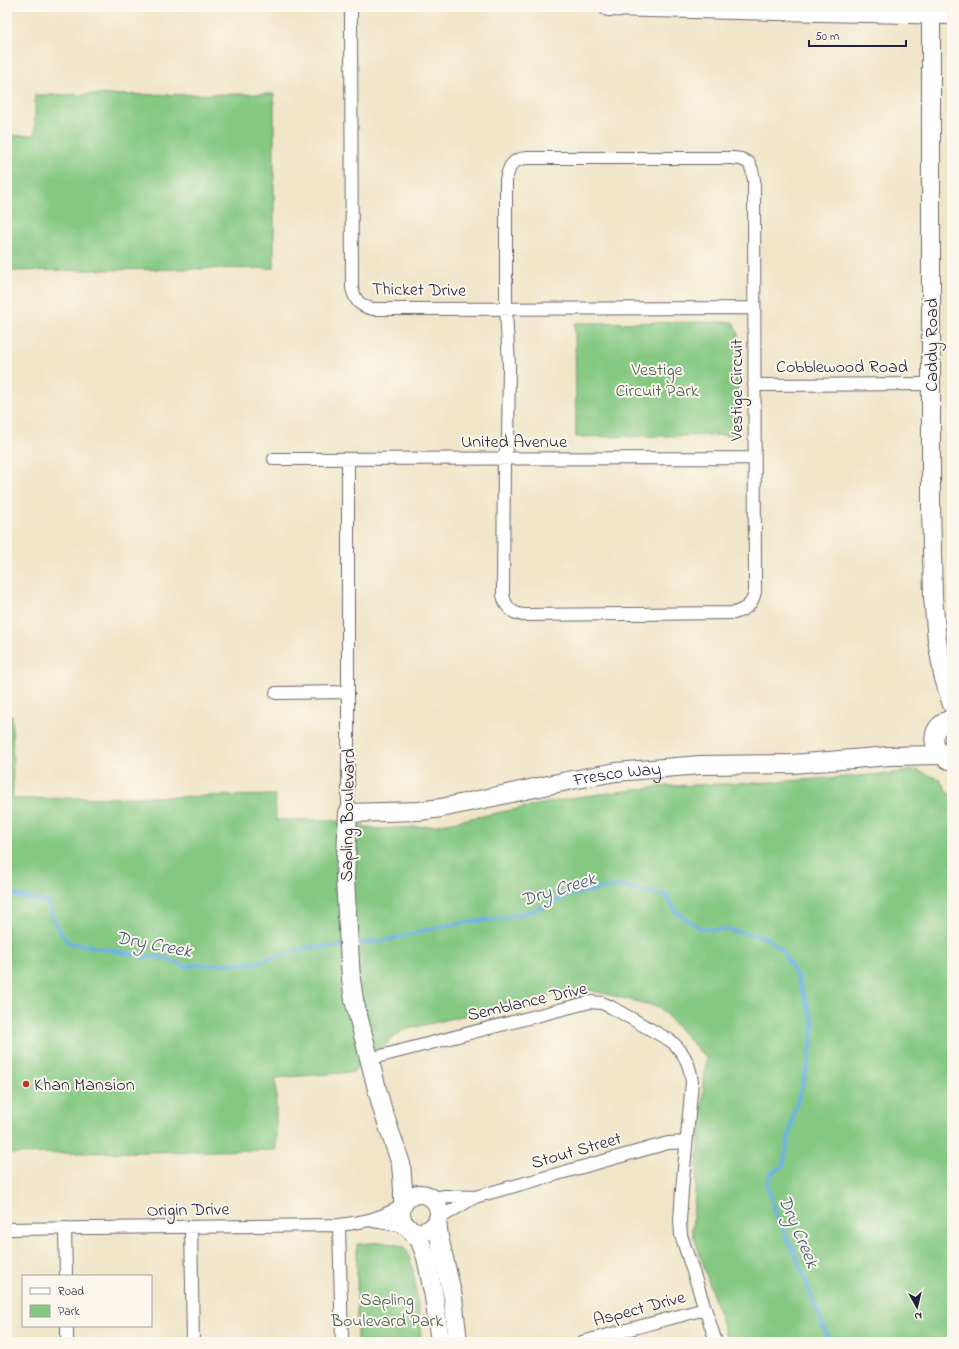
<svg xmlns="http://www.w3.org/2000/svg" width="959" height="1349" font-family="'Indie Flower',sans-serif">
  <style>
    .green { fill: #84c882; stroke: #53755e }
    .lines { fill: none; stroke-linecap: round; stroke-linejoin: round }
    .stream { stroke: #6db2e4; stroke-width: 4 }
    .street-casing { stroke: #6a666c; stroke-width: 14 }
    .secondary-casing { stroke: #6a666c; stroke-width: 20 }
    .street { stroke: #fff; stroke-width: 12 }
    .secondary { stroke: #fff; stroke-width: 18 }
    .poi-dot { fill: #c8321e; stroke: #fbf7ec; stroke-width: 1.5 }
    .labels { text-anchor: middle; stroke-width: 4; stroke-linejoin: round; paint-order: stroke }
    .street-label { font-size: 18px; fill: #22223b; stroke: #fbf7ec }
    .park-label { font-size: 18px; fill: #445c54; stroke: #fbf7ec }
    .poi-label { font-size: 18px; fill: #22223b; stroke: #fbf7ec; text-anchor: start }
    .water-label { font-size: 19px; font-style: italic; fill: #3c5476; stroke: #fbf7ec }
  </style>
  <rect width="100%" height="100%" fill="#fbf7ec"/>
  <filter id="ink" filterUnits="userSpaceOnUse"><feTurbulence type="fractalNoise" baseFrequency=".025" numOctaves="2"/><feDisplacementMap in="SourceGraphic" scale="8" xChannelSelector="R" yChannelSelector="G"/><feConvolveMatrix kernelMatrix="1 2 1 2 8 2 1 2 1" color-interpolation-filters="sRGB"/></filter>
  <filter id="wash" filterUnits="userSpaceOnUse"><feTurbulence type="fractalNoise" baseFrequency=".012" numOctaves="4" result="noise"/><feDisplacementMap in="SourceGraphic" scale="16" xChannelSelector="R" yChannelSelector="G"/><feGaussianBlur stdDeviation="0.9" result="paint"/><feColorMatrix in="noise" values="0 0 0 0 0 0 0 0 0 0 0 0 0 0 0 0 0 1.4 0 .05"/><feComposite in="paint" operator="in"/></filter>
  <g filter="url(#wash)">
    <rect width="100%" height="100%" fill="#f0e5c8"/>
    <!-- green -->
    <path class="green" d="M274 94V268L7 271V136L35 135V95Z
      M733 322 738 333V429L733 435 576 437 575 323Z
      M7 716H12L13 799 275 795 276 820H330L379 829 432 826 577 797 666 786 775 782 885 774 916 770 939 779 952 798V1342H728L692 1230 706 1058 659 1007 581 988 403 1030 353 1072 276 1078V1150L7 1154Z
      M383 1242C389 1244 399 1244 404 1247 415 1257 420 1325 421 1342H357V1244Z"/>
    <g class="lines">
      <!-- stream -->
      <path class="stream" d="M7 893 49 903 52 917 67 942 141 956 161 957 186 967 195 965 254 963 312 947H330L344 946
        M353 944 388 940 437 927 484 920 504 918 533 911 569 895 618 886 666 895 676 912 701 929 728 930 765 937 781 949 797 977 814 1024 808 1066 793 1116 783 1166 770 1174 767 1185 776 1215 797 1258 829 1342"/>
    </g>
  </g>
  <g filter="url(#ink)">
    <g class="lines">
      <defs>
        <path id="street" d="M351 7 352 288C355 301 360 306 373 309L754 308
          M527 158H732L741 159 749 163 752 170 754 180 755 592C752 605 746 609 734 613L523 615C511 613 505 607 503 594L504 458 508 443 509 366 506 309V180C509 166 512 159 527 158Z
          M754 385 931 384
          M274 459 754 458
          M276 693 348 692
          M348 813V459
          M369 1059 590 1002 602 1003 611 1007 671 1041C685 1053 690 1065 692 1082L682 1190 680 1221 681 1235 716 1342
          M432 1198 445 1196 474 1197
          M438 1219 475 1197 668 1143 686 1142
          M373 1221 399 1225 407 1228
          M339 1225 342 1342
          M191 1227 193 1342
          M65 1228 66 1276
          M7 1229 339 1225C366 1222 378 1219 402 1206
          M67 1326V1342
          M582 1342 705 1309"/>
        <g id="secondary">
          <path d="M608 7 952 15"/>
          <path d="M931 14V503L933 597 937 640 943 675 952 705"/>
          <path d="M949 760C929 750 929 725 952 719"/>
          <circle cx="420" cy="1213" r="19"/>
          <path id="s1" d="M403 1203V1189L401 1164 382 1108 354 1000 351 979 345 880 348 813 419 811 441 808 572 780 616 772 700 765 792 764 889 756 941 755"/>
          <path d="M437 1221 439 1237 453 1297 458 1342"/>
          <path d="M410 1229 420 1241 426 1257 434 1297 440 1342"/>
        </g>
      </defs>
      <!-- street casing -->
      <use href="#street" class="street-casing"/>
      <!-- secondary casing -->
      <use href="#secondary" class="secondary-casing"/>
      <!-- street -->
      <use href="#street" class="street"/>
      <!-- secondary -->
      <use href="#secondary" class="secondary"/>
    </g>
  </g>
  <!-- markers -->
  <circle class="poi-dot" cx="26" cy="1084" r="4"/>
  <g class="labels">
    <!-- street labels -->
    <g class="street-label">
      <text transform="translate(419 289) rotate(1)" y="6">Thicket Drive</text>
      <text transform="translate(931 345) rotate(-90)" y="6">Caddy Road</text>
      <text x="842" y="372">Cobblewood Road</text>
      <text transform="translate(736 390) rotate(-90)" y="6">Vestige Circuit</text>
      <text x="514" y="447">United Avenue</text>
      <text dy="6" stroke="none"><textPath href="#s1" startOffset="670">Fresco Way</textPath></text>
      <text transform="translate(347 815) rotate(-89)" y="6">Sapling Boulevard</text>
      <text transform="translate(527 1001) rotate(-13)" y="6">Semblance Drive</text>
      <text transform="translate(576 1150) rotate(-16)" y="6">Stout Street</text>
      <text transform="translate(188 1209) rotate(-1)" y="6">Origin Drive</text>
      <text transform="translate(639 1308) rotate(-15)" y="6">Aspect Drive</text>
    </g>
    <!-- park labels -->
    <g class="park-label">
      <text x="657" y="375">Vestige<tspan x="657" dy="21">Circuit Park</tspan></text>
      <text x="387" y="1305">Sapling<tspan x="387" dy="21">Boulevard Park</tspan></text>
    </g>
    <!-- poi labels -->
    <g class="poi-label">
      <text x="34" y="1090">Khan Mansion</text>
    </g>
    <!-- water labels -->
    <g class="water-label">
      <text transform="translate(558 888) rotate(-17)" y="7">Dry Creek</text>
      <text transform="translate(154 943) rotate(11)" y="7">Dry Creek</text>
      <text transform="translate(800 1231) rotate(67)" y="7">Dry Creek</text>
    </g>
  </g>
  <!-- margin -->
  <rect width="959" height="1349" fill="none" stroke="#fbf7ec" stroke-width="24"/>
  <!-- legend -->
  <rect x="22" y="1275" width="130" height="52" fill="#fbf7ec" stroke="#a4a2a5"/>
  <rect x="30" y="1288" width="20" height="6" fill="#ffffff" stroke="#a4a2a5"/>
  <text x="58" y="1295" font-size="12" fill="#22223b">Road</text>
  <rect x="30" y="1305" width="20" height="12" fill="#84c882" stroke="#a4a2a5"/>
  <text x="58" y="1315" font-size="12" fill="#22223b">Park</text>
  <!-- north arrow -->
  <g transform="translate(917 1307) rotate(172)" stroke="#fbf7ec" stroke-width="3" paint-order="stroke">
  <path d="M0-3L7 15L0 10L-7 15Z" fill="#22223b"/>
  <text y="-6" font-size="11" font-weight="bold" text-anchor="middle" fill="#22223b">N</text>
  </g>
  <!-- scale -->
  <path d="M809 40v6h97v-6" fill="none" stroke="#22223b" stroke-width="2"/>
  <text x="815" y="40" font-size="12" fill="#22223b" stroke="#fbf7ec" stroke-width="3" paint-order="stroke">50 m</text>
</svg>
